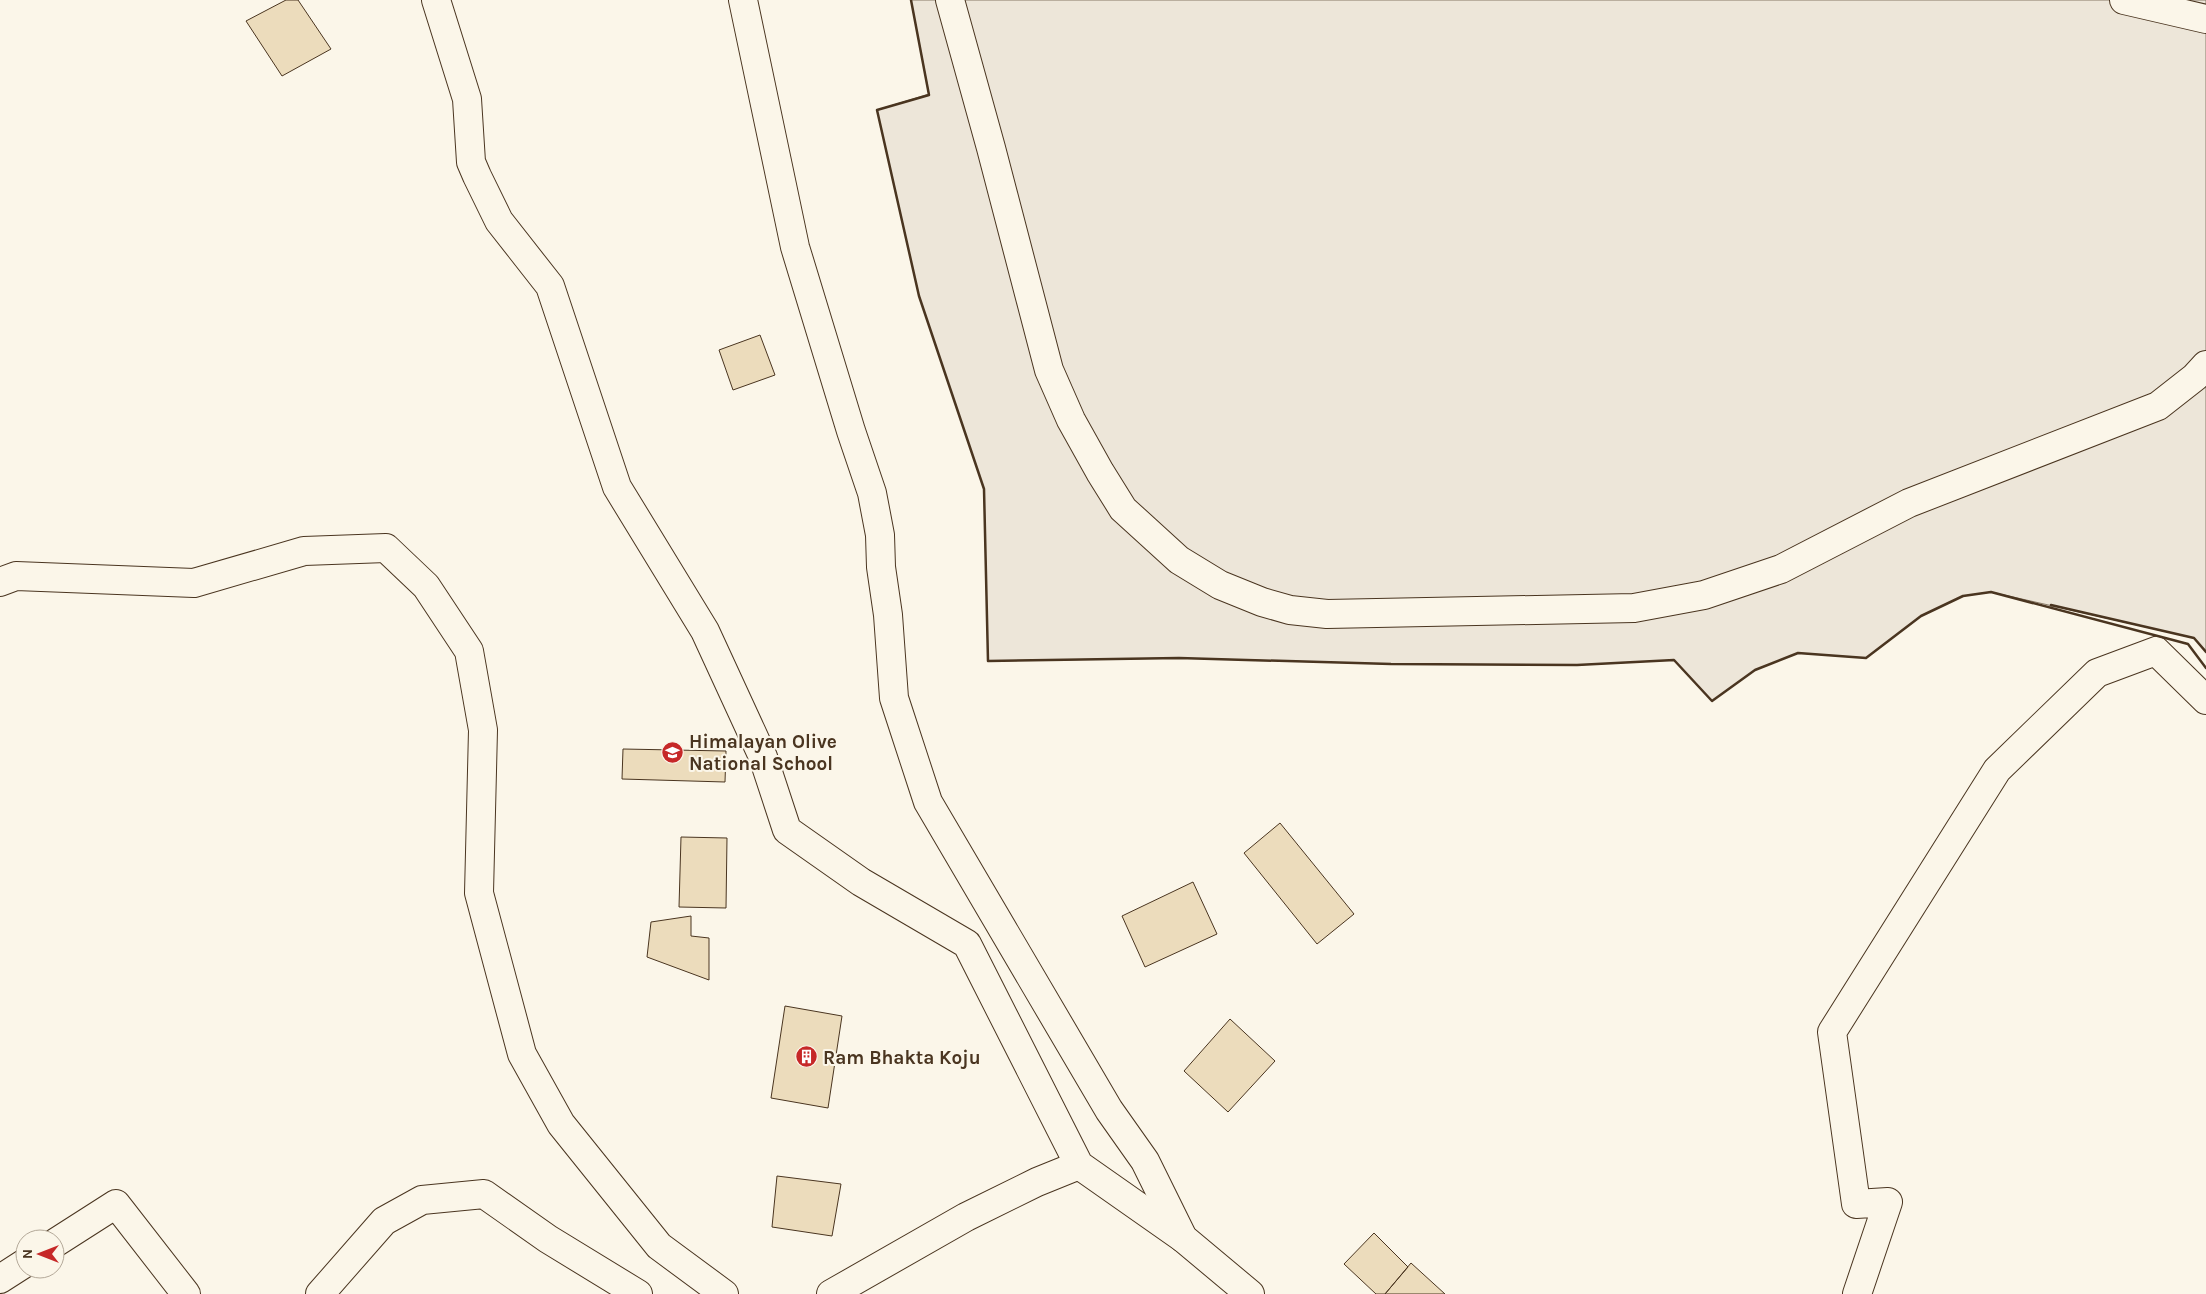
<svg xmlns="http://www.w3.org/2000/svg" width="2206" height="1294" font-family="Karla,sans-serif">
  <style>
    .green { fill: #ede6d9; stroke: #887966 }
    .building { fill: #ecdcbc; stroke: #4a3520 }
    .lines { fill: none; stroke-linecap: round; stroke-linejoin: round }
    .minor-casing { stroke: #4a3520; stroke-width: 30 }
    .major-casing { stroke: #4a3520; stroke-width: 30 }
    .minor { stroke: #fbf6e9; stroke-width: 28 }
    .major { stroke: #fbf6e9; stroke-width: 28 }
    .wall { stroke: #4a3520; stroke-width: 2.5 }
    .labels { text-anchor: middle; stroke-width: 4; stroke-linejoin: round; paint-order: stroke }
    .poi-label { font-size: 19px; font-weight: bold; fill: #4a3520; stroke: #fbf6e9; text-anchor: start }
  </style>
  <rect width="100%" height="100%" fill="#fbf6e9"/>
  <!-- green -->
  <path class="green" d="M911 0H2206V652L2194 638 1991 592 1963 596 1921 616 1866 658 1798 653 1755 670 1712 701 1674 660 1577 665 1391 664 1179 658 988 661 984 489 919 296 877 110 929 94Z"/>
  <!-- building -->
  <path class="building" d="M286 0H298L331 49 282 76 246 21Z
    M760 335 775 375 733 390 719 350Z
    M623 749 726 751 725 782 622 779Z
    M1280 823 1354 914 1317 944 1244 853Z
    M681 837 727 838 726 908 679 907Z
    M1193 882 1217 934 1145 967 1122 916Z
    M691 916V936L709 938V980L647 957 651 922Z
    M785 1006 842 1016 828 1108 771 1098Z
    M1230 1019 1275 1061 1228 1112 1184 1071Z
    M777 1176 841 1184 832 1236 772 1227Z
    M1374 1233 1408 1267 1385 1294H1376L1344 1264Z
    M1411 1263 1445 1294H1385Z"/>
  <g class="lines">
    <defs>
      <path id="minor" d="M436 0 467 99 471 162 477 176 499 221 550 286 617 487 705 631 763 757 787 830 861 882 967 944 1079 1165
        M950 0 991 148 1049 370 1071 420 1100 472 1123 509 1179 560 1220 585 1262 602 1290 610 1327 614 1634 608 1704 595 1781 569 1909 503 2158 406 2195 377 2206 365
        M2124 0 2206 19
        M0 582 16 576 194 583 304 551 386 548 426 586 469 651 483 730 479 893 522 1054 561 1124 659 1246 724 1294
        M55 1243 116 1204 186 1294
        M0 1279 25 1263
        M320 1294 384 1221 422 1200 484 1194 548 1239 638 1294
        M831 1294 966 1217 1037 1182 1079 1165 1183 1238
        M1857 1294 1888 1202 1856 1204 1832 1032 1997 770 2097 673 2156 651 2206 700"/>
      <path id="major" d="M743 0 795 247 851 431 872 493 880 535 881 567 888 615 894 698 928 802 1109 1110 1145 1161 1183 1238 1250 1294"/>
    </defs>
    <!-- minor casing -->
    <use href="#minor" class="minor-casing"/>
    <!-- major casing -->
    <use href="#major" class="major-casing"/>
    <!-- minor -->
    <use href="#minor" class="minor"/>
    <!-- major -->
    <use href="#major" class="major"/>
    <!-- wall -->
    <path class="wall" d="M911 0 929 95 877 110 919 296 984 489 988 661 1179 658 1391 664 1577 665 1674 660 1712 701 1755 670 1798 653 1866 658 1921 616 1963 596 1991 592 2188 644 2206 668
      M2051 605 2194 638 2206 652"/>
  </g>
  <!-- icons -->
  <defs>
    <symbol id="school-disc" viewBox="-11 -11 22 22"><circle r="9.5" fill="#c62828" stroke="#fbf6e9"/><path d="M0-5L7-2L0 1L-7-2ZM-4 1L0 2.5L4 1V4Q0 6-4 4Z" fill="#fff"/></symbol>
    <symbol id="building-disc" viewBox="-11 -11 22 22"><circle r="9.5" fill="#c62828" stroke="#fbf6e9"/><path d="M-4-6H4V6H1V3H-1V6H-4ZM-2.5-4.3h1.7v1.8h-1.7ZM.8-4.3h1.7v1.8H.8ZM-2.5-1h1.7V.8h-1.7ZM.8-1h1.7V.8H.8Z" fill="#fff"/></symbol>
  </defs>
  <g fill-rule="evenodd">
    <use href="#school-disc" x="660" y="740" width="25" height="25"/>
    <use href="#building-disc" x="794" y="1044" width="25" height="25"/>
  </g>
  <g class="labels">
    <!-- poi labels -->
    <g class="poi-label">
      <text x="689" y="748">Himalayan Olive<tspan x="689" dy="22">National School</tspan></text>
      <text x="823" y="1064">Ram Bhakta Koju</text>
    </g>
  </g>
  <!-- north arrow -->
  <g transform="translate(40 1254) rotate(270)"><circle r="24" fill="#fbf6e9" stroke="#b4a999"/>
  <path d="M0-4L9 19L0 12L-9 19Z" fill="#c62828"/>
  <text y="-8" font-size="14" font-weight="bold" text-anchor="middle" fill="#4a3520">N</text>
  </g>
</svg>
